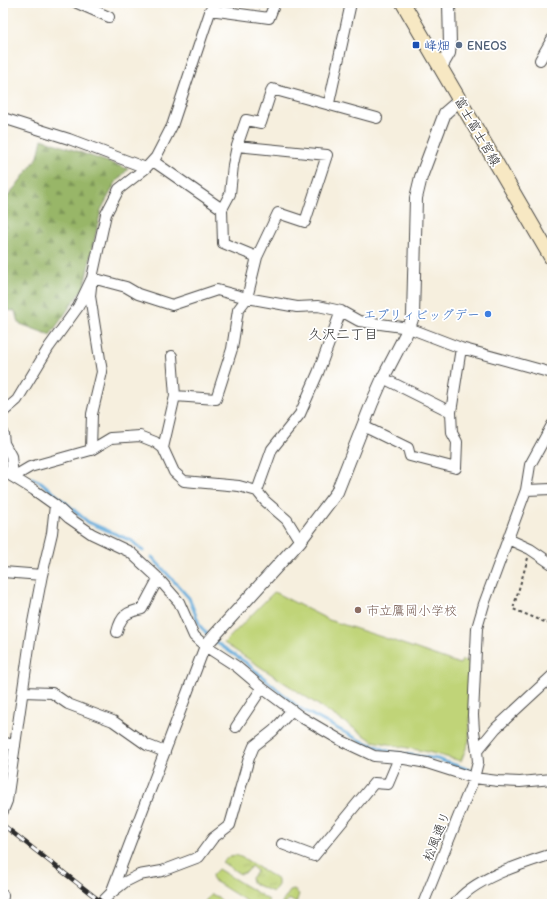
<svg xmlns="http://www.w3.org/2000/svg" width="555" height="907" font-family="Itim,'Klee One',sans-serif">
  <style>
    .grass { fill: url(#grass-tufts); stroke: #768052 }
    .forest { fill: url(#forest-firs); stroke: #62704a }
    .green { fill: #c0d478; stroke: #768052 }
    .lines { fill: none; stroke-linecap: round; stroke-linejoin: round }
    .stream { stroke: #63abda; stroke-width: 3 }
    .minor-casing { stroke: #494846; stroke-width: 12 }
    .tertiary-casing { stroke: #494846; stroke-width: 14 }
    .secondary-casing { stroke: #494846; stroke-width: 16 }
    .path { stroke: #494846; stroke-width: 2; stroke-dasharray: 3 3; stroke-linecap: butt }
    .minor { stroke: #fff; stroke-width: 10 }
    .tertiary { stroke: #fff; stroke-width: 12 }
    .secondary { stroke: #f7e8c3; stroke-width: 14 }
    .rail-casing { stroke: #2b2b2b; stroke-width: 4.5 }
    .rail { stroke: #fff; stroke-width: 3; stroke-dasharray: 9; stroke-linecap: butt }
    .transit-dot { fill: #1a4fb4; stroke: #fff; stroke-width: 1.5 }
    .service-dot { fill: #5c6f8a; stroke: #fff; stroke-width: 1.5 }
    .shop-dot { fill: #3f7fe0; stroke: #fff; stroke-width: 1.5 }
    .education-dot { fill: #8d6e63; stroke: #fff; stroke-width: 1.5 }
    .labels { text-anchor: middle; stroke-width: 3.5; stroke-linejoin: round; paint-order: stroke }
    .transit-label { font-size: 13px; fill: #164399; stroke: #fff; text-anchor: start }
    .service-label { font-size: 13px; fill: #4e5e75; stroke: #fff; text-anchor: start }
    .street-label { font-size: 13px; fill: #2b2b2b; stroke: #fff }
    .shop-label { font-size: 13px; fill: #366cbe; stroke: #fff; text-anchor: end }
    .education-label { font-size: 13px; fill: #785e54; stroke: #fff; text-anchor: start }
    .neighbourhood-label { font-size: 14px; fill: #2b2b2b; stroke: #fff }
  </style>
  <defs>
    <pattern id="grass-tufts" width="24" height="20" patternUnits="userSpaceOnUse"><rect width="24" height="20" fill="#c0d478"/><path d="M3 7l-1-3M5 7V3M7 7l1-3M15 17l-1-3M17 17v-4M19 17l1-3" fill="none" stroke="#a5b668"/></pattern>
    <pattern id="forest-firs" width="22" height="20" patternUnits="userSpaceOnUse"><rect width="22" height="20" fill="#98b668"/><path d="M5 1l3.5 6h-7zM16 11l3.5 6h-7z" fill="#7c9456"/></pattern>
  </defs>
  <rect width="100%" height="100%" fill="#fff"/>
  <filter id="ink" filterUnits="userSpaceOnUse"><feTurbulence type="fractalNoise" baseFrequency=".025" numOctaves="2"/><feDisplacementMap in="SourceGraphic" scale="8" xChannelSelector="R" yChannelSelector="G"/><feConvolveMatrix kernelMatrix="1 2 1 2 8 2 1 2 1" color-interpolation-filters="sRGB"/></filter>
  <filter id="wash" filterUnits="userSpaceOnUse"><feTurbulence type="fractalNoise" baseFrequency=".012" numOctaves="4" result="noise"/><feDisplacementMap in="SourceGraphic" scale="16" xChannelSelector="R" yChannelSelector="G"/><feGaussianBlur stdDeviation="0.9" result="paint"/><feColorMatrix in="noise" values="0 0 0 0 0 0 0 0 0 0 0 0 0 0 0 0 0 1.4 0 .05"/><feComposite in="paint" operator="in"/></filter>
  <g filter="url(#wash)">
    <rect width="100%" height="100%" fill="#f6efde"/>
    <!-- grass -->
    <path class="grass" d="M236 855 245 859 278 880V885L273 892 252 883 251 878 257 871 251 866 247 872 240 874 222 862 230 856Z
      M218 869 269 900 266 904H251L213 880 212 875Z
      M294 890 299 894 296 903 289 899 286 904H281L290 891Z
      M211 894 218 897 222 901 221 904H203Z"/>
    <!-- forest -->
    <path class="forest" d="M42 139 128 169 116 182 101 210 84 287 50 335 18 323 15 311 3 310V203L38 157Z"/>
    <!-- green -->
    <path class="green" d="M274 592 329 620 391 640 460 664 462 660 473 663 469 741 461 761 428 752 373 741 224 643Z"/>
    <g class="lines">
      <!-- stream -->
      <path class="stream" d="M32 478 41 482 88 522 132 541 143 551
        M152 557 189 598 200 626 210 637
        M214 641 245 662 299 708 359 740 391 752 437 759 473 771"/>
    </g>
  </g>
  <g filter="url(#ink)">
    <g class="lines">
      <defs>
        <path id="minor" d="M77 3 109 17
          M210 10 269 18 275 3
          M540 60 552 39
          M329 103 351 3
          M3 118 69 139 146 168
          M153 161 222 209
          M257 257 223 243 222 209 230 194 233 165 237 146 246 120 261 123 272 89 377 118
          M383 378 451 412
          M175 396 216 399 232 349 238 310 247 298 257 257 278 213 305 222 327 155 237 146
          M3 412 17 400 49 347 78 307 92 278 106 214 119 189 146 168 156 157 172 126 213 3
          M363 426 408 448 410 456 456 468 457 442 452 433 451 412 461 348
          M3 434 4 443 11 456 13 477 30 467 91 450 111 438 140 436 155 442 163 448 174 472 184 481 239 486 257 491 265 501 287 520 300 541
          M163 448 175 396 172 356
          M91 450 92 414 102 372 90 296 92 278 126 287 138 294 172 305 217 290 247 298 297 307 318 306 341 311 359 321 409 328 461 348 552 373
          M3 471 34 490 55 505 69 518 92 534 130 552 157 577 179 602 194 636 205 646 236 666 262 688 301 717 342 741 374 756 399 758 427 763 474 778 498 781 520 782 552 779
          M526 490 552 489
          M257 491 272 449 300 414 318 373 341 311
          M508 539 530 549 552 564
          M3 572 42 575
          M117 632C121 615 127 612 142 609L158 579
          M23 692 52 693 68 704 113 721 147 745 165 752
          M236 727 262 688
          M3 742 15 746
          M477 751 474 731 473 715 477 628 484 604 526 490 530 465 552 425
          M3 811 7 801 31 633 42 575 52 533 55 505
          M282 844 314 856 374 783 388 784 399 758
          M111 893 205 646
          M3 895V897
          M100 904 111 893 125 882 139 875 162 871 199 857 213 838 230 825 249 758 254 746 273 731 292 710
          M423 904 474 778 478 762 477 751 496 728 552 676
          M455 904C472 879 524 863 552 854"/>
        <path id="tertiary" d="M441 67 449 53 450 44 449 3
          M205 646 300 541 337 492 372 403 383 378 409 328 413 316 416 198 421 177 445 113 460 100"/>
        <path id="secondary" d="M403 3 552 259"/>
      </defs>
      <!-- minor casing -->
      <use href="#minor" class="minor-casing"/>
      <!-- tertiary casing -->
      <use href="#tertiary" class="tertiary-casing"/>
      <!-- secondary casing -->
      <use href="#secondary" class="secondary-casing"/>
      <!-- path -->
      <path class="path" d="M528 558 513 609 552 625"/>
      <!-- minor -->
      <use href="#minor" class="minor"/>
      <!-- tertiary -->
      <use href="#tertiary" class="tertiary"/>
      <!-- secondary -->
      <use href="#secondary" class="secondary"/>
      <defs>
        <path id="rail" d="M3 825 104 904"/>
      </defs>
      <!-- rail casing -->
      <use href="#rail" class="rail-casing"/>
      <!-- rail -->
      <use href="#rail" class="rail"/>
    </g>
  </g>
  <!-- markers -->
  <rect class="transit-dot" x="412" y="41" width="8" height="8" rx="2"/>
  <circle class="service-dot" cx="459" cy="45" r="4"/>
  <circle class="shop-dot" cx="488" cy="314" r="4"/>
  <circle class="education-dot" cx="358" cy="610" r="4"/>
  <g class="labels">
    <!-- transit labels -->
    <g class="transit-label">
      <text x="424" y="50">峰畑</text>
    </g>
    <!-- service labels -->
    <g class="service-label">
      <text x="467" y="50">ENEOS</text>
    </g>
    <!-- street labels -->
    <g class="street-label">
      <text transform="translate(478 131) rotate(60)" y="5">富士富士宮線</text>
      <text transform="translate(436 836) rotate(-68)" y="5">松風通り</text>
    </g>
    <!-- shop labels -->
    <g class="shop-label">
      <text x="480" y="319">エブリィビッグデー</text>
    </g>
    <!-- education labels -->
    <g class="education-label">
      <text x="366" y="615">市立鷹岡小学校</text>
    </g>
    <!-- neighbourhood labels -->
    <g class="neighbourhood-label">
      <text x="343" y="339">久沢二丁目</text>
    </g>
  </g>
  <!-- margin -->
  <rect width="555" height="907" fill="none" stroke="#fff" stroke-width="16"/>
</svg>
